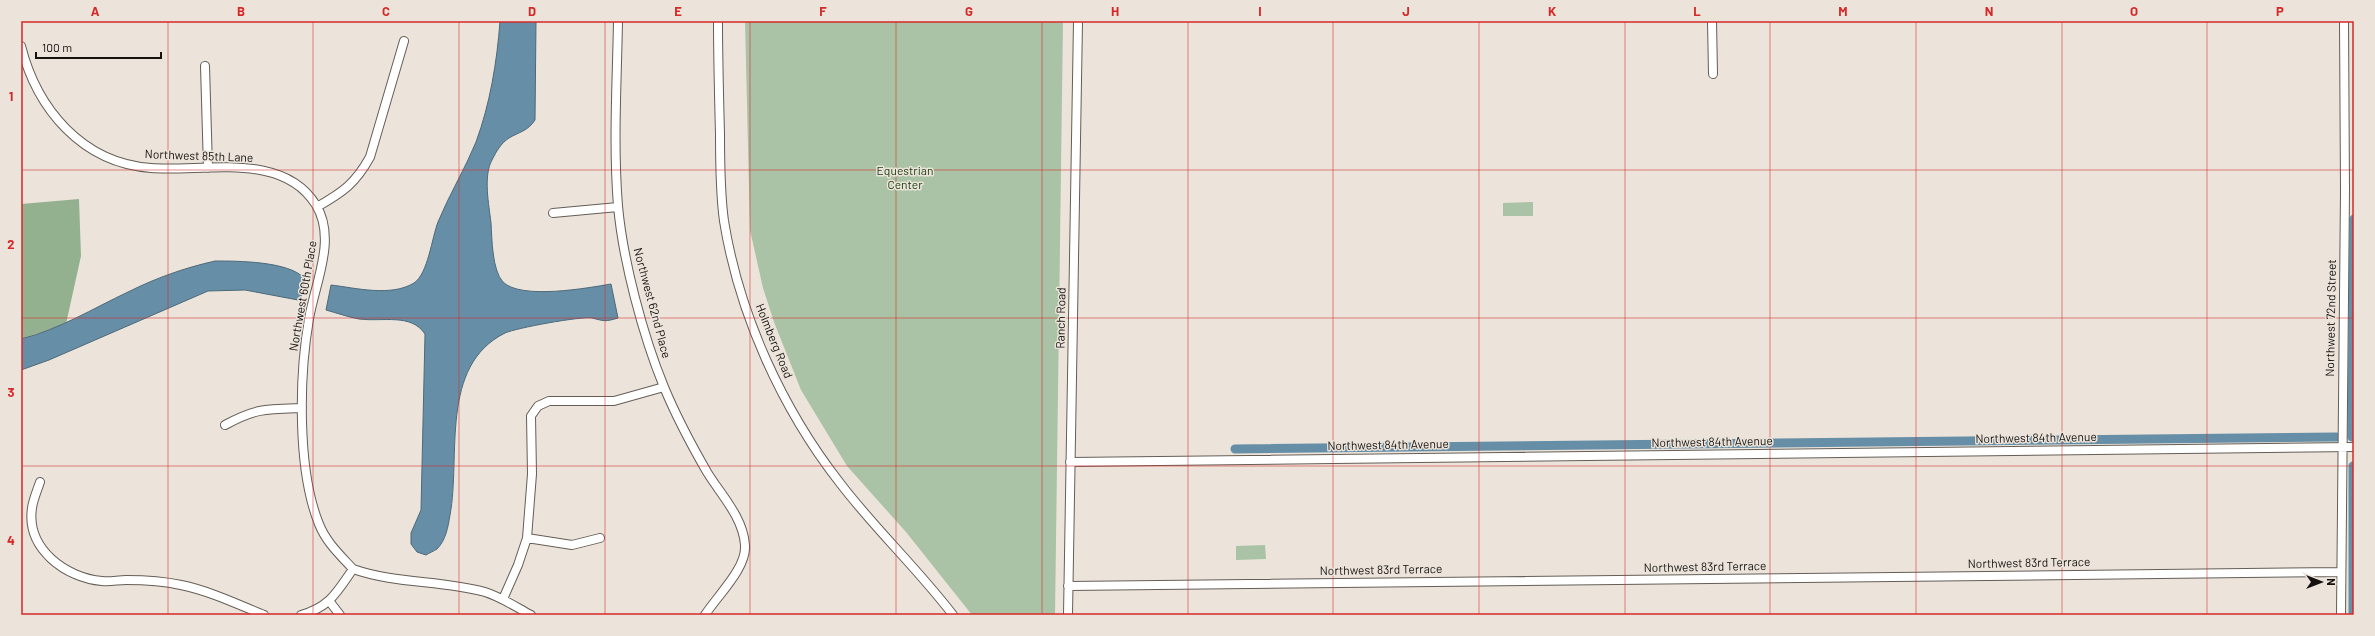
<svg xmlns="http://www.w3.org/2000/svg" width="2375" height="636" font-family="Barlow,sans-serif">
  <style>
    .green { fill: #aac2a5 }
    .forest { fill: #94b18f }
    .water { fill: #668fa7; stroke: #4d6979 }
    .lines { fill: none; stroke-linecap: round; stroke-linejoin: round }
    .canal { stroke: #668fa7; stroke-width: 9 }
    .minor-casing { stroke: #655e56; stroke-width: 10 }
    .minor { stroke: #fff; stroke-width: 8 }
    .grid { fill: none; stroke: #d62828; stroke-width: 1; stroke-opacity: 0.55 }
    .labels { text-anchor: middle; stroke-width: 3; stroke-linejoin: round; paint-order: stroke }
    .street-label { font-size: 12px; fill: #14110e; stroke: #ece4db }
    .park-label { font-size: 12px; fill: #143b0b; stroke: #ece4db }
    .neatline { fill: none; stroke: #d62828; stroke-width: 1.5 }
    .grid-label { font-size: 13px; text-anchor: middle; font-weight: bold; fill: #d62828 }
  </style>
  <rect width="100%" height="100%" fill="#ece4db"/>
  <!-- green -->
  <path class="green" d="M745 21H1063L1055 615H972L906 532 847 466 801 390 774 322 763 288 750 230Z
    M1533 202V216H1503V203Z
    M1265 545 1266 559 1236 560V546Z"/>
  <!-- forest -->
  <path class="forest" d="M79 199 81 256 66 324 21 339V204Z"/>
  <!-- water -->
  <path class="water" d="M500 21H536L535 120C528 131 519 132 509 138 501 143 496 152 492 160 483 176 489 205 491 223 492 239 492 270 503 282 521 300 588 288 611 284L618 318C605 322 604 321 592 318 581 316 516 328 505 333 439 366 461 456 450 515 448 527 446 540 437 549 434 551 429 553 426 555L417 552 411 544V533L421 510 425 334C411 313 383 322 359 319 348 317 337 313 326 310L331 285C356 288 391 297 414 283 428 274 432 237 438 222 449 195 465 169 476 142 490 104 497 62 500 21Z
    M215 261C237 261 290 261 305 279L301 297 298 300 245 290 208 291 49 360 21 370V339C60 329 92 309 128 292 156 278 184 268 215 261Z"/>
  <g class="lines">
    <!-- canal -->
    <path class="canal" d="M2352 437 2354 219
      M1235 449 2336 437
      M2353 615V466"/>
    <defs>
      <path id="minor" d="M618 21C617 82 613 144 618 206 623 261 643 336 664 387 676 416 692 446 707 472 721 495 743 517 745 545 747 568 717 596 705 615
        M718 21C718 59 719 96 720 134 720 163 720 192 724 221 739 314 782 409 840 483 875 529 918 569 953 615
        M1712 21 1713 74
        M21 46C37 109 82 163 151 168 204 172 283 151 316 205 337 239 315 283 309 319 299 376 297 470 319 524 326 542 340 555 353 569
        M205 66 208 168
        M317 207C343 192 355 184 370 157L404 41
        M553 213 618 207
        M225 425C256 408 267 409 302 408
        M1070 462 2354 447
        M40 482C37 491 33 500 32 508 26 549 66 578 102 581 110 582 118 580 126 580 144 580 163 581 181 585 210 591 237 604 264 615
        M527 538 572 545 600 538
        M1068 586 2341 572
        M503 599 518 565 527 538 532 474 531 416 538 406 549 401H614L664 387
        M330 602 340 615
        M301 615C330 607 337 592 353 569 396 584 441 580 485 592 501 597 516 607 531 615
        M1068 615 1078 21
        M2341 615 2345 191 2344 21"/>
    </defs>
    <!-- minor casing -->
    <use href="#minor" class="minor-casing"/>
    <!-- minor -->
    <use href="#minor" class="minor"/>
  </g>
  <!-- grid -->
  <path class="grid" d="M168 21V615M313 21V615M459 21V615M605 21V615M750 21V615M896 21V615M1042 21V615M1188 21V615M1333 21V615M1479 21V615M1625 21V615M1770 21V615M1916 21V615M2062 21V615M2207 21V615M21 170H2354M21 318H2354M21 466H2354"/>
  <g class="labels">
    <!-- street labels -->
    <g class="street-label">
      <text transform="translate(199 156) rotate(2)" y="4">Northwest 85th Lane</text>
      <text transform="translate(303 296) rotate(-80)" y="4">Northwest 60th Place</text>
      <text transform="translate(652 303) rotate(75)" y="4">Northwest 62nd Place</text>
      <text transform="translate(1061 318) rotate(-89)" y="4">Ranch Road</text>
      <text transform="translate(2331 318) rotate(-89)" y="4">Northwest 72nd Street</text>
      <text transform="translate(774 341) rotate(68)" y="4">Holmberg Road</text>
      <text transform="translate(2036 438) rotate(-1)" y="4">Northwest 84th Avenue</text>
      <text transform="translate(1712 442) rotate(-1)" y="4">Northwest 84th Avenue</text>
      <text transform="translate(1388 445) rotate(-1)" y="4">Northwest 84th Avenue</text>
      <text transform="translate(2029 563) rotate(-1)" y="4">Northwest 83rd Terrace</text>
      <text transform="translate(1705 567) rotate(-1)" y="4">Northwest 83rd Terrace</text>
      <text transform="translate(1381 570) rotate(-1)" y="4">Northwest 83rd Terrace</text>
    </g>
    <!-- park labels -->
    <g class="park-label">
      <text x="905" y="175">Equestrian<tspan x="905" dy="14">Center</tspan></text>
    </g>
  </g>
  <!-- border -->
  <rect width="2375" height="636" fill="none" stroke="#ece4db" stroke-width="44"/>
  <!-- north arrow -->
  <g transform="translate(2321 582) rotate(90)" stroke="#ece4db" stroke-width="3" paint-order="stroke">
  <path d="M0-3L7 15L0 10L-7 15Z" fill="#14110e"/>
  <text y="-6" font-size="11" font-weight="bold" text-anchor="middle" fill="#14110e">N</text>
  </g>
  <!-- scale -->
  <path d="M36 52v6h125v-6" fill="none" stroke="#14110e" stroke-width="2"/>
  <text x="42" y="52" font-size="12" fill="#14110e" stroke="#ece4db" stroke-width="3" paint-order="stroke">100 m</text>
  <rect x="22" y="22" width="2331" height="592" class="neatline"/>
  <g class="grid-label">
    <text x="95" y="16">A</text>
    <text x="241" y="16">B</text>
    <text x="386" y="16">C</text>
    <text x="532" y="16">D</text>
    <text x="678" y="16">E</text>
    <text x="823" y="16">F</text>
    <text x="969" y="16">G</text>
    <text x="1115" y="16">H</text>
    <text x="1260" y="16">I</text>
    <text x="1406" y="16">J</text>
    <text x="1552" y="16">K</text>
    <text x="1697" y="16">L</text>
    <text x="1843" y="16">M</text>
    <text x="1989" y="16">N</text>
    <text x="2134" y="16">O</text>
    <text x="2280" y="16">P</text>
    <text x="11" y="101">1</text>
    <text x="11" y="249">2</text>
    <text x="11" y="397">3</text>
    <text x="11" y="545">4</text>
  </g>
</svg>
